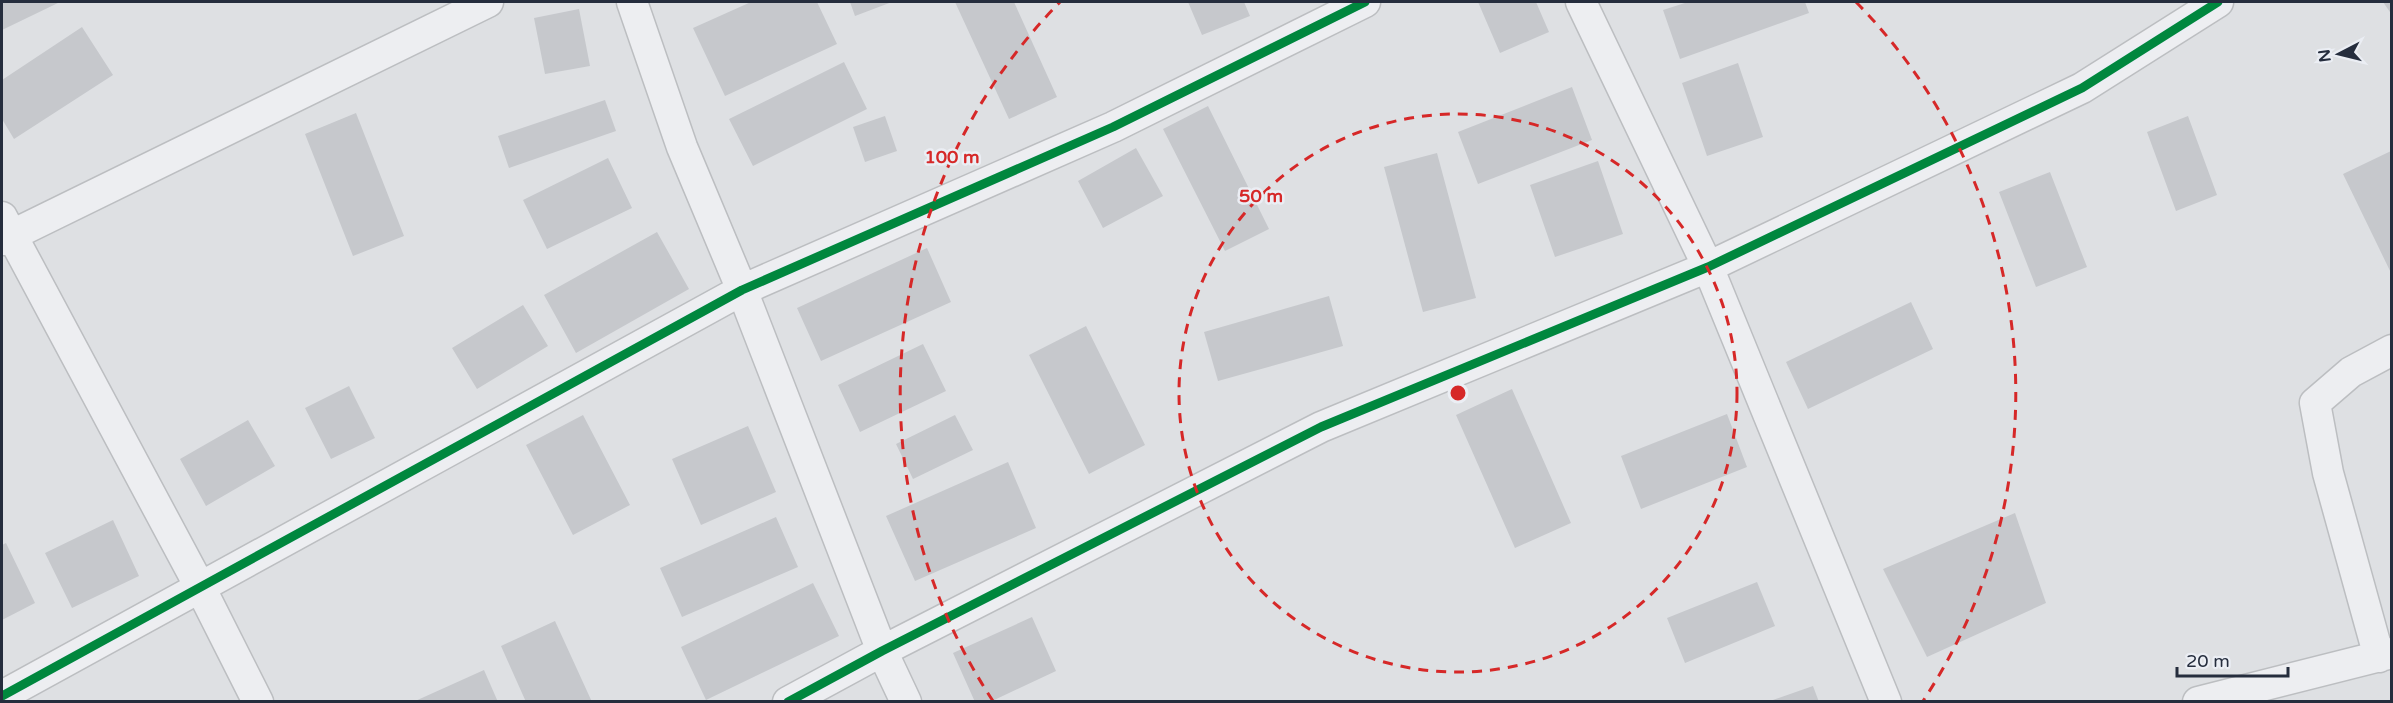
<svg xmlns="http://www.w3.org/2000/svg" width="2393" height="703" font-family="'Varela Round',sans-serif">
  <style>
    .building { fill: #c6c8cc }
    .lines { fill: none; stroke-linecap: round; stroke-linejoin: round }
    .minor-casing { stroke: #bcbec1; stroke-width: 33 }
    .minor { stroke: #edeef1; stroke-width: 30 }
    .cycleway-casing { stroke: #ebeef4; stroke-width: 13 }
    .cycleway { stroke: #00873e; stroke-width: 9 }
    .ring { fill: none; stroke: #d62828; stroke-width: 3; stroke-dasharray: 10 8 }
    .centre { fill: #d62828; stroke: #ebeef4; stroke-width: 3 }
    .ring-label { font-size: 18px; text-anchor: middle; font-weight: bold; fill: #d62828; stroke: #ebeef4; stroke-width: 5; stroke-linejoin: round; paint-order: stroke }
  </style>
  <rect width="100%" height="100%" fill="#dee0e3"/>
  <!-- building -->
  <path class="building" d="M2 2H60L2 30Z
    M751 2H817L837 44 725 96 693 28Z
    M850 2H892L855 16Z
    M955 2H1014L1057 97 1009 119Z
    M1188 2H1244L1250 16 1202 35Z
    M1478 2H1536L1549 32 1500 53Z
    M1688 2H1805L1809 13 1680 59 1663 10Z
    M2383 2H2392V15Z
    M579 9 590 66 545 74 534 18Z
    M82 27 113 75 14 139 2 119V80Z
    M844 62 867 109 753 166 729 119Z
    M1738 63 1763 137 1707 156 1682 83Z
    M1572 87 1592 140 1478 184 1458 132Z
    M605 100 616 131 509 168 498 136Z
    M1208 106 1269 229 1225 251 1163 129Z
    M356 113 404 236 353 256 305 134Z
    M885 116 897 151 865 162 853 127Z
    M2188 116 2217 195 2176 211 2147 132Z
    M1136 148 1163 196 1103 228 1078 181Z
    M2391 151 2392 152V275L2343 174Z
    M1437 153 1476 298 1423 312 1384 167Z
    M608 158 632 208 547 249 523 200Z
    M1598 161 1623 234 1555 257 1530 185Z
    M2050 172 2087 267 2036 287 1999 192Z
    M657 232 689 289 576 353 544 295Z
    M927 248 951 302 821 361 797 308Z
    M1329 296 1343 346 1218 381 1204 332Z
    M1911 302 1933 349 1808 409 1786 362Z
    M523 305 548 346 477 389 452 348Z
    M1086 326 1145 445 1089 474 1029 355Z
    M923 344 946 391 860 432 838 385Z
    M349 386 375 438 331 459 305 408Z
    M1512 389 1571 523 1515 548 1456 415Z
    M1727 414 1747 467 1641 509 1621 456Z
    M583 415 630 505 573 535 526 445Z
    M955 415 973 450 913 479 896 444Z
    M248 420 275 466 206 506 180 459Z
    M748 426 776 492 701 525 672 459Z
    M1008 462 1036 528 915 581 886 516Z
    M2015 513 2046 603 1927 657 1883 569Z
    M776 517 798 567 682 617 660 568Z
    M113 520 139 576 72 608 45 553Z
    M6 543 35 603 2 620V545Z
    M1757 582 1775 626 1685 663 1667 618Z
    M813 583 839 636 706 700 681 647Z
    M1032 617 1056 671 990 702H975L953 653Z
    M555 621 592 702H526L501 646Z
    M484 670 498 702H413Z
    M1813 686 1819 702H1770V701Z"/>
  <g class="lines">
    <defs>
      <path id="minor" d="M632 2 682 147 742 290 882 651 906 702
        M1581 2 1708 267 1886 702
        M2 217 200 587 258 702
        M2 240 488 2
        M2379 657 2328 473 2315 403 2351 372 2392 350
        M2 696 742 290 1113 127 1365 2
        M788 702 882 651 1321 427 1708 267 2082 88 2218 2
        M2198 702 2392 653"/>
    </defs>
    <!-- minor casing -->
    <use href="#minor" class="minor-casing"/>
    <!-- minor -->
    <use href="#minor" class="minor"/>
    <defs>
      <path id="cycleway" d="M2 696 742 290 1113 127 1365 2
        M788 702 882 651 1321 427 1708 267 2082 88 2218 2"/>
    </defs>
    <!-- cycleway casing -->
    <use href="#cycleway" class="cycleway-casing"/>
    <!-- cycleway -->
    <use href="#cycleway" class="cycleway"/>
  </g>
  <!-- distance rings -->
  <g class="ring">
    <circle cx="1458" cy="393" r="279"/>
    <path d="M993 701A558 558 0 0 1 1060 2M1856 2A558 558 0 0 1 1923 701"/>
  </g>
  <circle cx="1458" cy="393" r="9" class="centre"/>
  <g class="ring-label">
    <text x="952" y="163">100 m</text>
    <text x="1261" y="202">50 m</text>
  </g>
  <!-- border -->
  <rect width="2393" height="703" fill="none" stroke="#252d3d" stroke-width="6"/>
  <!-- north arrow -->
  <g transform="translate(2339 54) rotate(263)" stroke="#ebeef4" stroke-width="4.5" paint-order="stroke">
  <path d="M0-4.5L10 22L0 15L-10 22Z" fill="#252d3d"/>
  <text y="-9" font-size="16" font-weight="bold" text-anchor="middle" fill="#252d3d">N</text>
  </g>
  <!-- scale -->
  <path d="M2177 667v9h111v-9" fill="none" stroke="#252d3d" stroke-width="3"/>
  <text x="2186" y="667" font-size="18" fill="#252d3d" stroke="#ebeef4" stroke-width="4.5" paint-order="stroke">20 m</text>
</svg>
